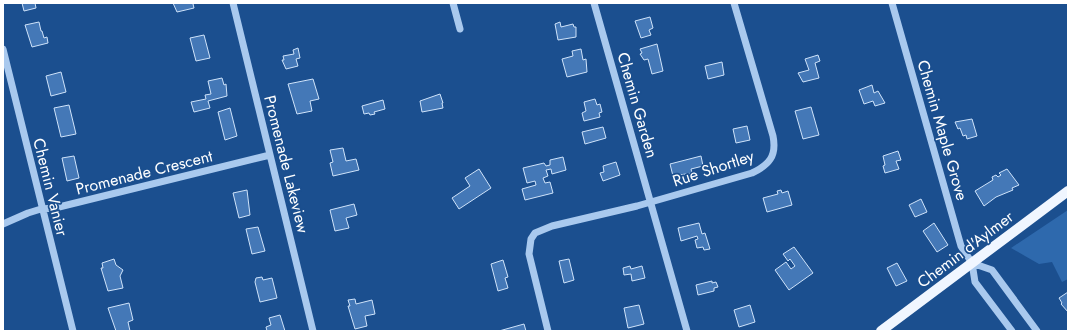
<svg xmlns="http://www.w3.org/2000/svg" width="1071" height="334" font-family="Jost,sans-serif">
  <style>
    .green { fill: #2e69ad }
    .building { fill: #4478b7; stroke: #cfe3fa }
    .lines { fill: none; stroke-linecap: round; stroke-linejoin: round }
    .minor { stroke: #a9c9ee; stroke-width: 7 }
    .major { stroke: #f0f6ff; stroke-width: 10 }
    .labels { text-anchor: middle; stroke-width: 3.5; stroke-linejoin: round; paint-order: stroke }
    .street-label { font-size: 16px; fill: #fff; stroke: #1b4f8f }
  </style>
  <rect width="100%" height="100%" fill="#1b4f8f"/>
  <!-- green -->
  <path class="green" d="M1068 210V279L1062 282 1052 262 1039 264 1011 248Z"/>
  <!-- building -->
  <path class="building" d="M22 3H35L36 8 24 11Z
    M173 3H195L193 4 194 8 177 12Z
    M650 17 653 28 649 30 651 35 641 38 635 21Z
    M39 22 41 31H42L44 38 47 37 48 43 32 47 25 25Z
    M560 22 561 27 573 24 574 27H576V37L558 40 555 24Z
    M204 35 210 58 196 61 190 38Z
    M657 44 663 71 652 74 648 59 644 60 640 54 642 53 640 49Z
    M298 48 300 58 296 59 298 66 286 69 282 60H284L283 56 294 54 293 50Z
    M581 49 583 60 586 59 587 72 567 77 562 59 573 56 572 51Z
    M818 55 820 61 815 63 819 78 803 82 798 73 809 70 805 59Z
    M722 62 724 75 708 79 705 66Z
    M61 72 66 92 51 96 46 76Z
    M222 78 224 85 226 84 227 96 208 101 210 108 194 112 191 102 206 99 205 95 211 94 208 81Z
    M313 79 319 99 310 101 312 111 297 114 288 84Z
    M872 85 874 93 878 91 885 103 875 106 873 101 864 104 859 90Z
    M440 94 443 103H442L443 108 422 112 420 101Z
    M595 99 597 105 600 104 602 112 599 113 600 117 584 121 582 113 586 111 584 102Z
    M383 100 385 109 374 112 375 114 370 115 369 113 364 114 362 106Z
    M69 105 76 134 61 137 54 108Z
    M811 107 819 135 803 139 795 111Z
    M230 108 237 136 225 140 218 112Z
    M972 119 977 136 967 139 966 135 963 136 960 128 958 129 955 122Z
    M747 126 750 140 736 143 733 129Z
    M603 127 606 138 585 144 582 132Z
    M343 148 346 161 356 159 359 170 333 176 330 163 333 162 330 150Z
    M898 151 901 160 896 161 899 169 885 173 883 166 885 165 883 156Z
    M74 156 79 178 67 181 62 158Z
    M701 156 703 166 691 169 692 173 673 176 670 164Z
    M563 157 566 170 552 174 551 169 546 170 548 176 543 178 545 183 550 182 553 193 525 200 522 189 536 185 535 181 527 183 523 168 544 163 546 166 550 165V160Z
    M616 162 620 175 603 181 600 173 604 172 603 166Z
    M479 169 491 188 459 209 452 198 470 186 465 178Z
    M1007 169 1019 185 1012 188 1013 190 996 197 984 206 975 191 993 180 992 177 996 175 998 177 1001 175 999 173Z
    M247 190 250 215 239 218 233 193Z
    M781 190 782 193 788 191 792 205 767 212 763 198 778 194 777 191Z
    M921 199 927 212 915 217 909 205Z
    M354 204 357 215 346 218 349 228 335 231 330 210Z
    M699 223 702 234 705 233 710 249 704 250 703 247 697 248 695 240 698 239 697 236 681 241 678 228Z
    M934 223 948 245 937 252 923 231Z
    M258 227 265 251 252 254 246 229Z
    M794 247 813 273 789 290 775 270 786 262 791 269 795 266 790 259 788 261 783 254Z
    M114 259 116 265 123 270 120 276 123 288 108 291 101 268H103L102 263Z
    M569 259 574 280 564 283 559 261Z
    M503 260 508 277 505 278 508 288 498 291 491 264Z
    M897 263 907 281 896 286 887 268Z
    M630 266 631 269 642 266 645 278 632 281 631 274 624 275 623 268Z
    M262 277 263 280 272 278 277 298 260 302 255 282 256 278Z
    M712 281V283L716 282 718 287 714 288V291L698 295 696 285Z
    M1068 292V312L1061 304 1062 303 1059 298Z
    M355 299 356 304 372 300 375 314 365 316 367 326 355 329 348 306H350L348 300Z
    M129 303 133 320 128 322 130 331H116L108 308Z
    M639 305 644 324 628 328 624 308Z
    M750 305 755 322 739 327 734 310Z
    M280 315 285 331H267L266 327 271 325 269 318Z
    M524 324 526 331H499Z"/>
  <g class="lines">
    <!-- minor -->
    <path class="minor" d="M233 3 313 331
      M453 3 460 29
      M594 3 687 331
      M892 3 961 246 972 263 975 282 1012 331
      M3 49 73 331
      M3 224 28 213 41 209 55 208 270 155
      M972 263 992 270 1037 331
      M548 331 529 254 531 239 535 233 552 226 637 206 752 173C769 165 777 156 773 136L734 3"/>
    <!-- major -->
    <path class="major" d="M881 331 1068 191"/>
  </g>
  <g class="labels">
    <!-- street labels -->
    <g class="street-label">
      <text transform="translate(638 105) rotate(74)" y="6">Chemin Garden</text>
      <text transform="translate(943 130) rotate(74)" y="6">Chemin Maple Grove</text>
      <text transform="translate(287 164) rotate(76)" y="6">Promenade Lakeview</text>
      <text transform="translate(713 168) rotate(-18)" y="6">Rue Shortley</text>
      <text transform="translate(144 172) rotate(-14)" y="6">Promenade Crescent</text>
      <text transform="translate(51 187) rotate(76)" y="6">Chemin Vanier</text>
      <text transform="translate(965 249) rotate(-37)" y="6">Chemin d'Aylmer</text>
    </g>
  </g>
  <!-- border -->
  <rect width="1071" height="334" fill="none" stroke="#ffffff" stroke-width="8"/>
</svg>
